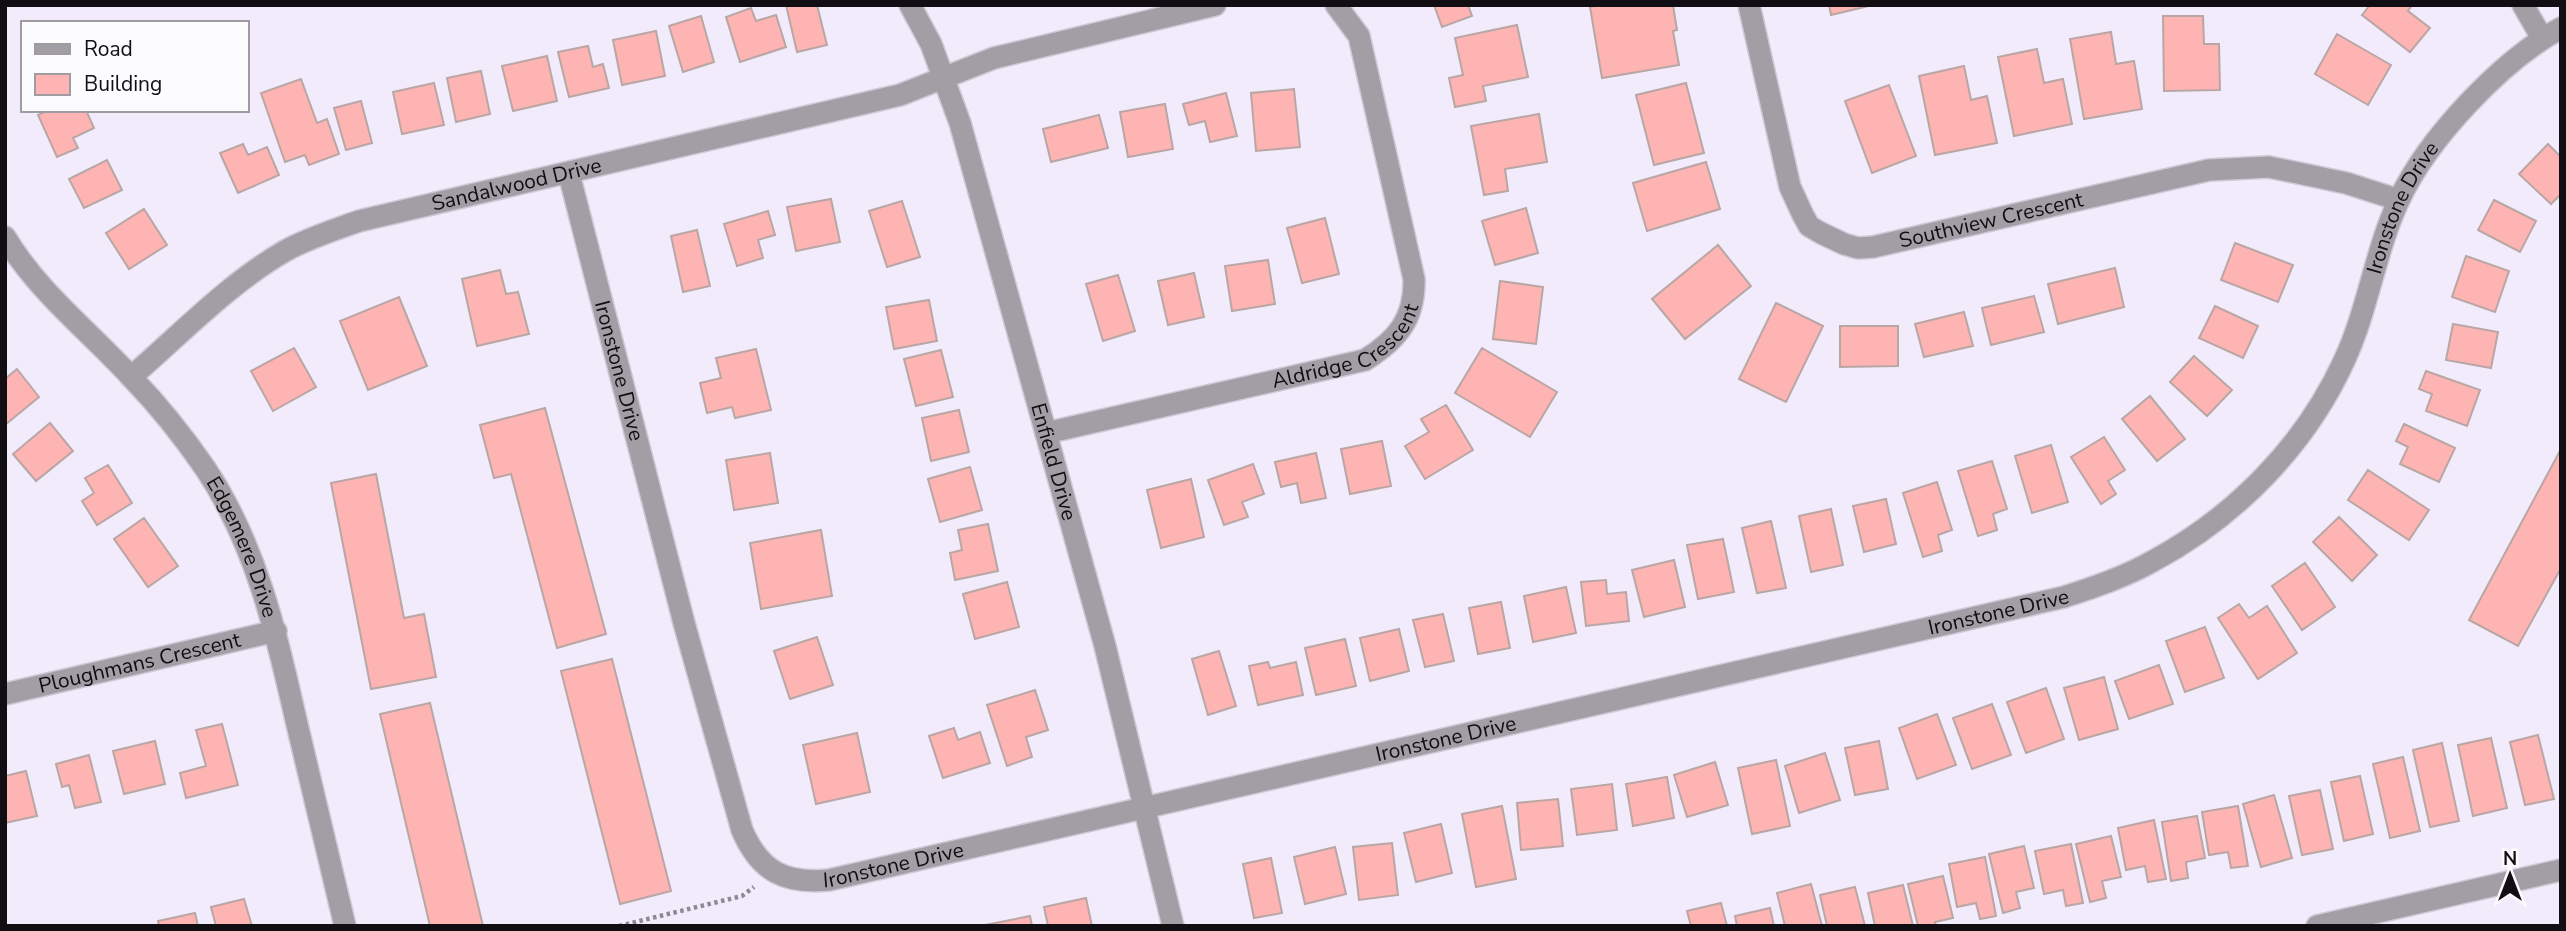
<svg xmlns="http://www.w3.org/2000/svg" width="2566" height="931" font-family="'Nunito Sans',sans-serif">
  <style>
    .building { fill: #fdb4b2; stroke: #b9a6a5; stroke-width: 2 }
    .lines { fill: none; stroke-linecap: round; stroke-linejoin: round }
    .street-casing { stroke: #cdc8d6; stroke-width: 24 }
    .path { stroke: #8d8994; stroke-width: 4.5; stroke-dasharray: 3.5 3.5; stroke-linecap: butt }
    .street { stroke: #a19ea5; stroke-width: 21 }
    .labels { text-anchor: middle; stroke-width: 5; stroke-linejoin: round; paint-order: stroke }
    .street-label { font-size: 21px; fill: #100e13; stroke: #fcfbfe }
  </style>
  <rect width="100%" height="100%" fill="#f1ebfb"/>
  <!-- building -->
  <path class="building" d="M786 5H817L827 45 797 52Z
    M1434 5H1468L1472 16 1442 27Z
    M1600 5H1673L1677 30 1673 31 1679 65 1602 78 1590 7Z
    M1829 5H1869V6L1831 15Z
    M2370 5H2412L2408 11 2430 28 2410 52 2362 15Z
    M751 8 756 21 776 15 786 47 740 62 726 17Z
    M701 16 714 62 683 72 669 26Z
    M2163 16H2203L2204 44H2219L2220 90 2164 91Z
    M1517 25 1528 77 1483 86 1486 101 1455 107 1449 78 1463 75 1455 38Z
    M656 31 665 76 622 85 613 40Z
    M2111 32 2116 64 2134 61 2142 109 2084 119 2070 39Z
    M2337 34 2391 65 2368 105 2315 74Z
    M588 46 593 67 603 64 609 88 569 97 558 52Z
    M2037 49 2044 83 2063 79 2072 124 2014 136 1998 57Z
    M547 56 557 101 513 111 502 66Z
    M1964 66 1971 100 1987 96 1997 143 1935 155 1919 76Z
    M481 71 490 114 456 122 447 78Z
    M301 79 317 123 327 119 339 154 309 165 305 155 285 162 261 93Z
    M434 83 444 125 402 134 393 92Z
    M1686 83 1704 153 1654 165 1636 95Z
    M1889 85 1916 156 1872 173 1845 101Z
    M1294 89 1300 147 1256 151 1251 93Z
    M1226 93 1237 136 1210 142 1205 121 1189 125 1183 104Z
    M361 101 372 143 346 150 334 108Z
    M1165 104 1173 149 1128 157 1120 112Z
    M48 110H86L94 128 73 138 78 148 57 157 38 115Z
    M1539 114 1547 162 1505 169 1508 191 1484 195 1471 126Z
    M1099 115 1108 148 1051 162 1043 129Z
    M243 144 248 155 267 147 279 175 238 193 220 153Z
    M2548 144 2561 157V194L2551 204 2519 174Z
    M107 160 122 190 84 208 69 179Z
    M1706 162 1720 209 1647 231 1633 183Z
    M831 199 840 242 796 251 787 207Z
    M2494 200 2536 221 2520 252 2478 230Z
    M902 201 920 257 887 267 869 211Z
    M1526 208 1538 253 1495 265 1482 221Z
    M144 209 167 245 129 269 106 233Z
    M768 211 775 235 758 240 763 258 737 266 724 224Z
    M1325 218 1339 274 1302 283 1287 228Z
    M697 230 710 286 683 292 671 236Z
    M2235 243 2293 265 2278 302 2221 280Z
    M1718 245 1751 286 1685 339 1652 299Z
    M2466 256 2509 271 2495 312 2452 297Z
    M1268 260 1275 304 1232 311 1225 266Z
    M2115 268 2124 307 2058 324 2048 284Z
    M500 270 506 294 518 292 529 334 477 346 462 279Z
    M1194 273 1204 317 1168 325 1158 281Z
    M1118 275 1135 331 1103 341 1086 284Z
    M1500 281 1543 287 1536 344 1493 339Z
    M2034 296 2044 332 1991 345 1982 308Z
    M399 297 427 366 368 390 340 321Z
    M929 300 937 341 894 349 886 307Z
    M1776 303 1823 326 1786 402 1739 379Z
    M2215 306 2258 326 2243 358 2199 338Z
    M1964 312 1973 346 1924 357 1915 324Z
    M2453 324 2498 332 2491 368 2446 360Z
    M1840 326H1898V366L1840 367Z
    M294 348 316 387 273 411 251 371Z
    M1482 348 1557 392 1530 437 1455 393Z
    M756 349 771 410 735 418 732 407 707 413 700 383 721 378 716 358Z
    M941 350 953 397 916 406 904 359Z
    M2194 356 2232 390 2207 416 2170 382Z
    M17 369 39 397 5 425V379Z
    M2426 371 2480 390 2467 426 2426 411 2432 394 2419 389Z
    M2150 396 2185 439 2157 461 2122 419Z
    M1446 405 1473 450 1425 479 1405 446 1429 432 1421 419Z
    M545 408 606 634 557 648 511 474 494 478 480 425Z
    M959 410 969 452 931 461 922 418Z
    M50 423 73 451 36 481 13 454Z
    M2404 424 2455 448 2439 482 2400 464 2408 447 2396 441Z
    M2104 437 2125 470 2108 481 2116 494 2101 504 2071 457Z
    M1382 441 1391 486 1350 494 1341 449Z
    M2051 445 2068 502 2032 513 2015 456Z
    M2561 449V568L2518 646 2469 620Z
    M770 453 778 503 734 510 726 460Z
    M1316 453 1326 498 1301 503 1297 483 1281 487 1275 462Z
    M1992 461 2007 509 1993 514 1997 530 1978 536 1958 471Z
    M1253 464 1264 494 1242 502 1248 517 1224 525 1208 480Z
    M108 465 132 503 97 525 82 501 94 493 85 478Z
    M970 467 982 510 940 522 928 479Z
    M2368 470 2429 510 2409 540 2348 500Z
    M376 474 404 618 424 614 436 677 371 689 331 483Z
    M1191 479 1204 537 1161 548 1147 490Z
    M1937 482 1952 530 1938 535 1942 551 1923 557 1903 493Z
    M1886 499 1896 544 1864 552 1853 506Z
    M1831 509 1843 565 1811 572 1799 516Z
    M2339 517 2377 555 2352 581 2313 542Z
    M144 518 178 566 148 587 114 539Z
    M1771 521 1786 588 1757 593 1742 528Z
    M988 524 998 571 955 580 950 553 962 550 958 530Z
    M821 530 832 596 761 609 750 543Z
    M1723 539 1734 592 1698 599 1687 545Z
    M1674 560 1685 607 1644 617 1632 570Z
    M2305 563 2335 607 2302 630 2272 586Z
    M1606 580 1607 594 1626 592 1629 621 1586 626 1581 582Z
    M1007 582 1019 627 975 639 963 594Z
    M1566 587 1576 633 1533 642 1524 596Z
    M1501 602 1510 648 1478 654 1469 608Z
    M2239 604 2249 618 2267 606 2297 653 2258 679 2218 618Z
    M1443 614 1454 661 1425 667 1413 620Z
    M2205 627 2224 678 2185 692 2166 641Z
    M1399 629 1409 671 1370 681 1360 638Z
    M817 637 833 685 790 699 774 651Z
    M1345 639 1356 686 1316 695 1305 648Z
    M1219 651 1236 706 1208 715 1192 659Z
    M612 659 671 891 620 904 561 671Z
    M1268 662 1270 668 1296 662 1303 695 1258 705 1249 666Z
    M2159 665 2173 704 2129 719 2115 681Z
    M2104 677 2118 729 2079 740 2064 688Z
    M2046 688 2064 739 2026 753 2007 702Z
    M1035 690 1048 730 1026 737 1032 757 1007 766 987 705Z
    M430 703 483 926H430L380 714Z
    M1992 704 2011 755 1972 769 1953 718Z
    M1937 714 1956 765 1917 779 1899 728Z
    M222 724 238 785 186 798 180 773 206 766 196 730Z
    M954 728 958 740 980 732 990 763 943 778 929 736Z
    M857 733 870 792 816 804 803 745Z
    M2538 735 2554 799 2525 805 2510 742Z
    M2491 738 2507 808 2473 816 2458 745Z
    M155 741 165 784 124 794 113 751Z
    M1879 741 1888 789 1855 795 1845 748Z
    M2442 743 2459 821 2430 827 2413 750Z
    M1825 753 1840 800 1799 813 1785 766Z
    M89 755 101 802 75 808 69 785 62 787 56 764Z
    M2403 757 2420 831 2390 838 2373 764Z
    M1776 760 1790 826 1752 834 1738 768Z
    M1715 762 1728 805 1687 817 1674 775Z
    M26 771 37 816 5 823V776Z
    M2360 776 2373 834 2344 841 2331 782Z
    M1667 777 1674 818 1633 826 1626 784Z
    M1612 784 1617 830 1577 835 1571 789Z
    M2320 790 2333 849 2302 855 2289 796Z
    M2274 795 2292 858 2261 867 2243 804Z
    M1558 799 1563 846 1521 850 1517 803Z
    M1502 806 1516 879 1476 887 1462 814Z
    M2238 806 2248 866 2231 868 2228 852 2209 855 2202 812Z
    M2197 816 2205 858 2186 862 2188 878 2171 881 2162 822Z
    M2154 820 2166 879 2148 882 2145 866 2126 870 2118 828Z
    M1441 824 1452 873 1416 882 1404 833Z
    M2111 836 2121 877 2102 881 2106 898 2090 902 2076 844Z
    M1392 843 1398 895 1359 900 1353 847Z
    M2071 844 2083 903 2066 906 2063 890 2044 894 2035 851Z
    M2024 846 2034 888 2016 892 2020 908 2003 913 1989 854Z
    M1335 847 1346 894 1305 904 1294 857Z
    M1985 857 1996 916 1980 919 1976 903 1957 907 1949 864Z
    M1271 858 1282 913 1254 918 1243 864Z
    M1943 876 1953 918 1935 922 1936 926H1918L1908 884Z
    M1811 884 1822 926H1785L1777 893Z
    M1903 885 1913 926H1875L1868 893Z
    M1855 887 1865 926H1827L1820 895Z
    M1086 898 1092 926H1048L1044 907Z
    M244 899 252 926H216L211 907Z
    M1721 903 1727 926H1691L1687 911Z
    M1770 908 1774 926H1737L1735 916Z
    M195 913 198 926H159L158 921Z
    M1030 916 1032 926 985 925Z"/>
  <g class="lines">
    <defs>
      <g id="street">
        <path id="s1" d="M910 5 931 44 960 123 1105 646 1173 926"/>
        <path id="s2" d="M1749 5 1790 187 1803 215 1809 226 1821 233 1844 244 1858 248 1873 247 2209 170 2269 167 2346 183 2399 200"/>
        <path d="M2523 5 2542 38"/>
        <path id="s3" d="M569 174 684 623 742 830C760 872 785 884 829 880L2064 597C2094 587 2125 577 2153 561 2235 517 2305 446 2344 361 2368 310 2375 251 2399 200 2428 138 2502 60 2561 28"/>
        <path id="s4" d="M5 237C38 292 89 331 132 378 159 406 183 436 205 468 256 544 276 632 296 720 312 789 329 857 345 926"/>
        <path id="s5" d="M131 377C181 334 228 284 285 251 308 238 334 230 359 221L900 95 994 58 1215 5"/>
        <path id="s6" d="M1046 433 1365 360C1397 340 1415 319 1414 279L1359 36 1336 5"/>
        <path id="s7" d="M5 694 276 631"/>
        <path d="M2317 926 2561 870"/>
      </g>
    </defs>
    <!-- street casing -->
    <use href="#street" class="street-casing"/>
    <!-- path -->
    <path class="path" d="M619 926 742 896 754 887"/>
    <!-- street -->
    <use href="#street" class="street"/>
  </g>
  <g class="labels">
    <!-- street labels -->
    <g class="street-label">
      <text dy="7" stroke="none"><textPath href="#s5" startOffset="441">Sandalwood Drive</textPath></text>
      <text dy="7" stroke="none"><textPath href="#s3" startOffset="2597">Ironstone Drive</textPath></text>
      <text dy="7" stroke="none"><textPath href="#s2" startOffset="420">Southview Crescent</textPath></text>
      <text dy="7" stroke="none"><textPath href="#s6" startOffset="317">Aldridge Crescent</textPath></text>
      <text dy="7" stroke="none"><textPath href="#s3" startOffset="203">Ironstone Drive</textPath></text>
      <text dy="7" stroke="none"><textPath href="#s1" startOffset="480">Enfield Drive</textPath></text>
      <text dy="7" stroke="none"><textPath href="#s4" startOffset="394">Edgemere Drive</textPath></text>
      <text dy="7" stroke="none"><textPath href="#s3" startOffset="1988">Ironstone Drive</textPath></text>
      <text dy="7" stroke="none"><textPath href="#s7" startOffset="138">Ploughmans Crescent</textPath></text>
      <text dy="7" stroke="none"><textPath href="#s3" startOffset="1421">Ironstone Drive</textPath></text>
      <text dy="7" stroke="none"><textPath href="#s3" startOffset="854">Ironstone Drive</textPath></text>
    </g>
  </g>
  <!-- border -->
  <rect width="2566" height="931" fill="none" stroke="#100e13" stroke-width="14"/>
  <!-- legend -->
  <rect x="21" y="21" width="228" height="91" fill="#fcfbfe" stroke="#9e9ca0" stroke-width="2"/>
  <rect x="35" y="44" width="35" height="10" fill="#a19ea5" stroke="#9e9ca0" stroke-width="2"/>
  <text x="84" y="56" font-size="21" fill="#100e13">Road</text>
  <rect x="35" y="74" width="35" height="21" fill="#fdb4b2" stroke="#9e9ca0" stroke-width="2"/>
  <text x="84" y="91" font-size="21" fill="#100e13">Building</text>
  <!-- north arrow -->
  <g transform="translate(2510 875)" stroke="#fcfbfe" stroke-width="5" paint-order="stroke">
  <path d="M0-5L12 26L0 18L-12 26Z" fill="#100e13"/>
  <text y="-10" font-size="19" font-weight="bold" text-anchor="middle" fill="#100e13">N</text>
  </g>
</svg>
